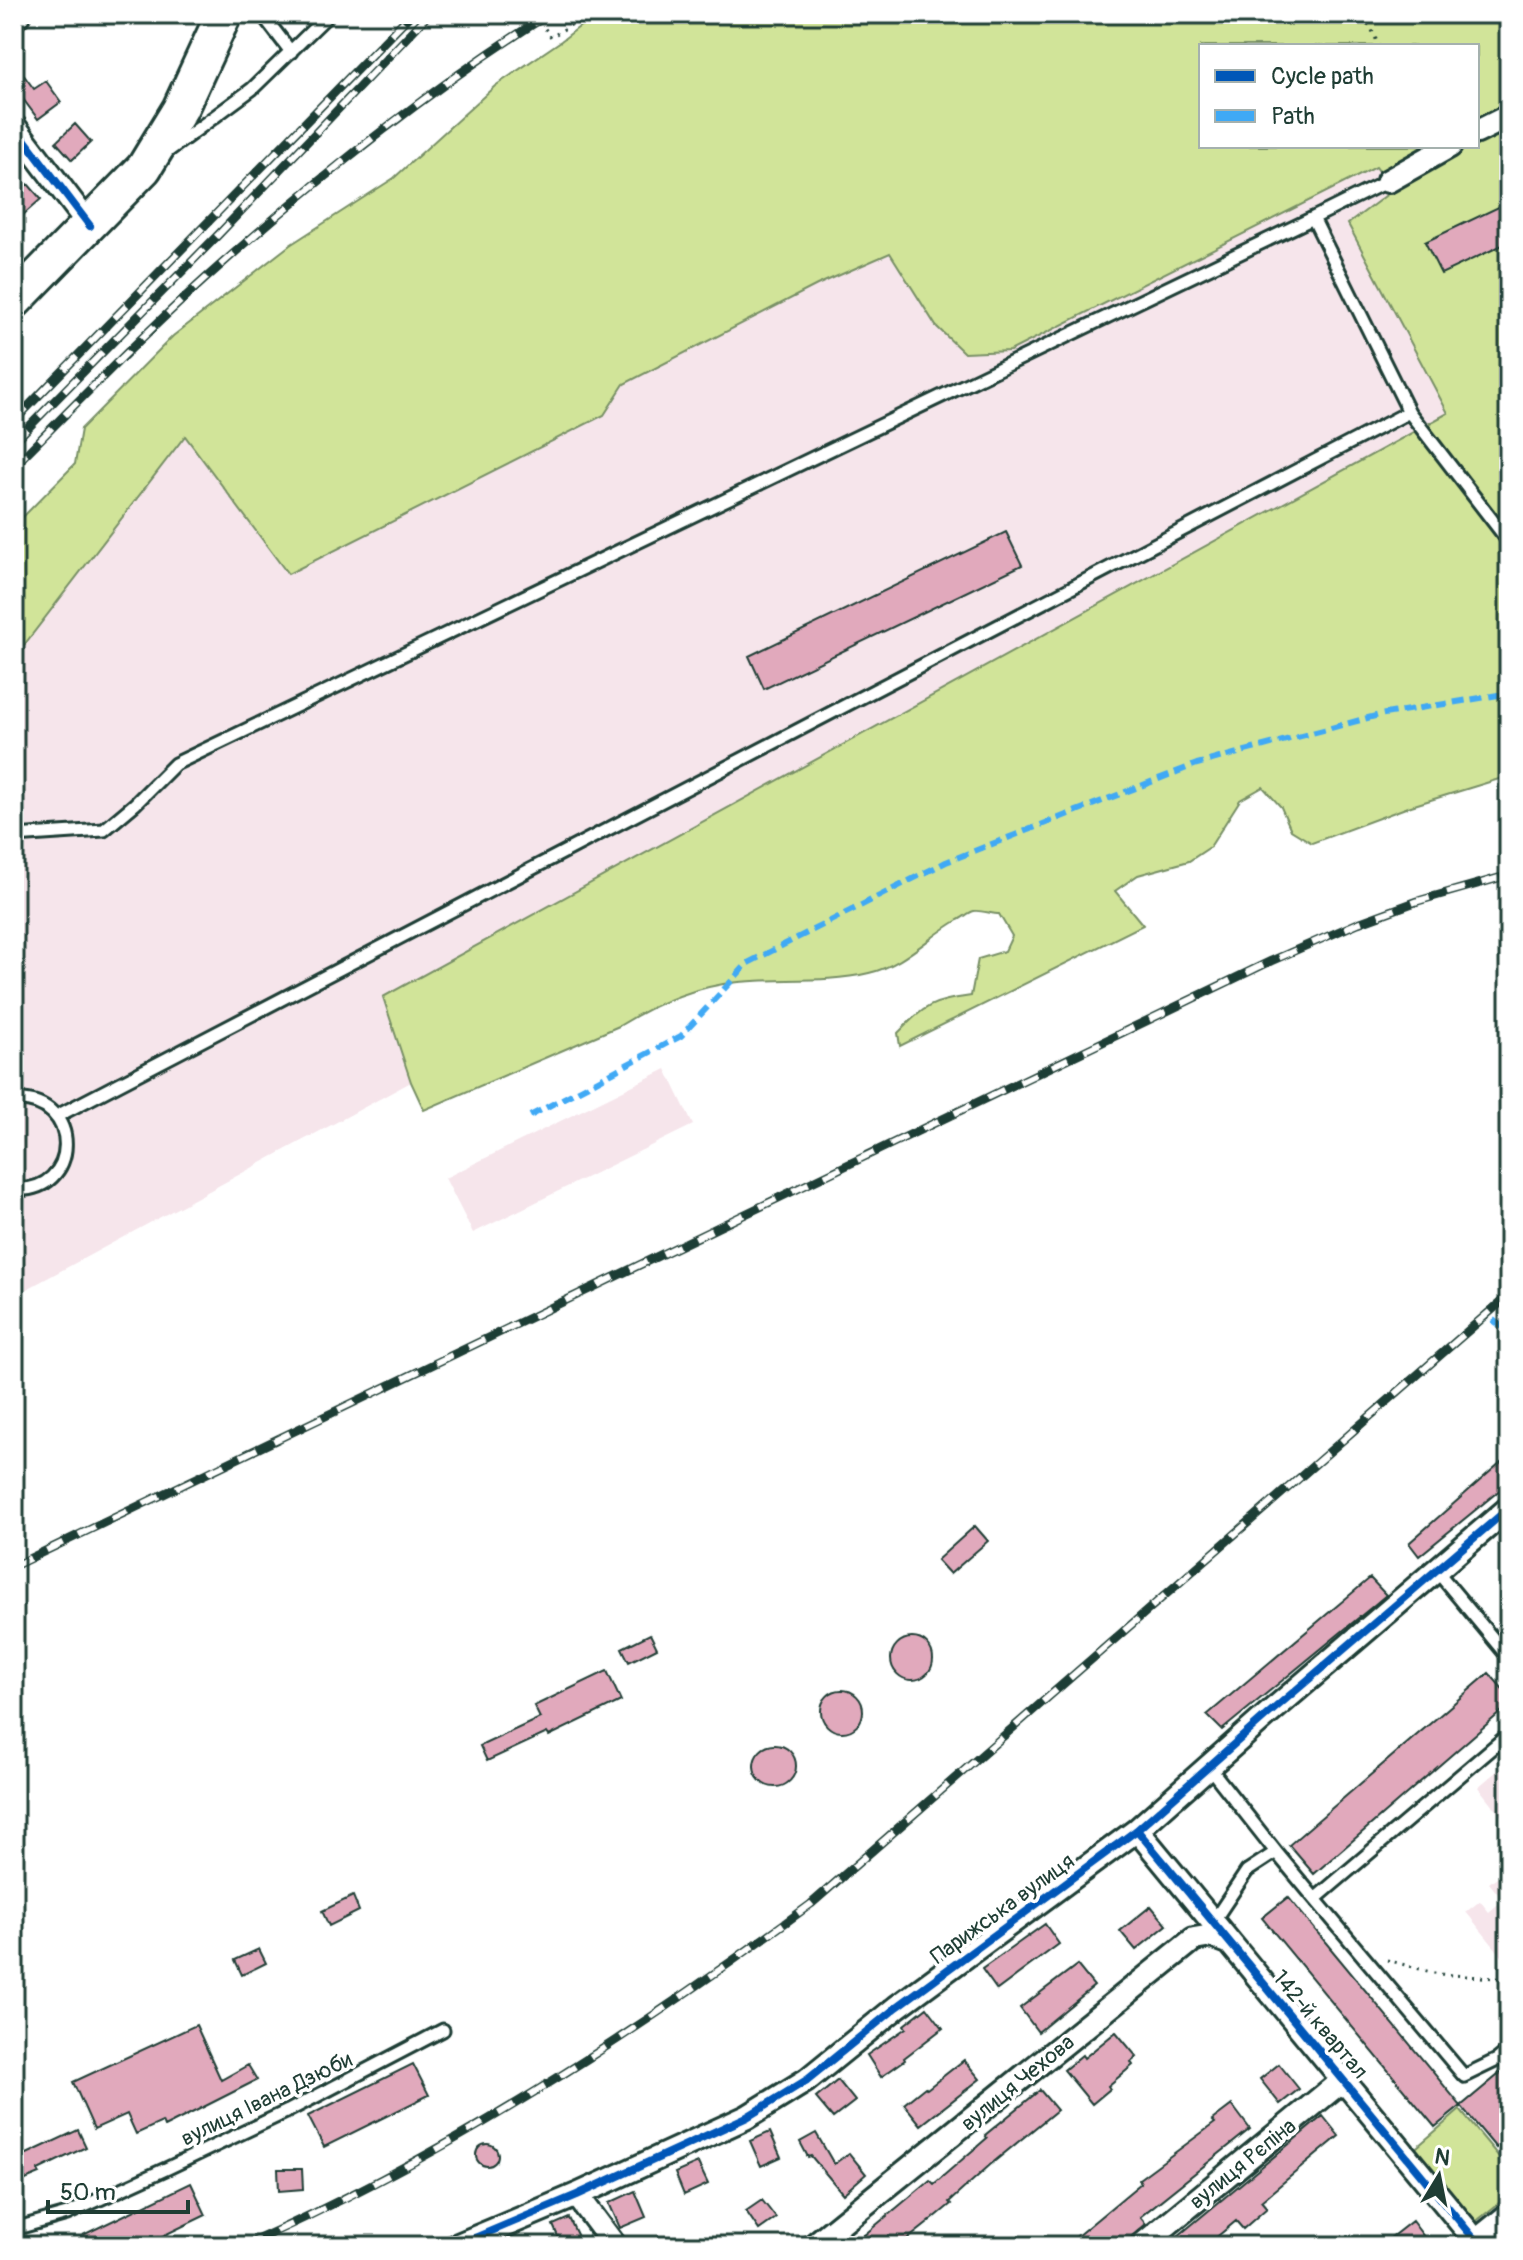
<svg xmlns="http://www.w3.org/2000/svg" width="1523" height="2260" font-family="Pangolin,sans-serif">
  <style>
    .built { fill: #f6e5eb }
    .green { fill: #d1e499; stroke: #789066; stroke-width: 2; fill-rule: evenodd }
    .building { fill: #e1a9bc; stroke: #1f3d34; stroke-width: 2 }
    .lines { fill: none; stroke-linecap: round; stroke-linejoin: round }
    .service-casing { stroke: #1f3d34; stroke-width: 17 }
    .minor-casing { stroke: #1f3d34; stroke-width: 28 }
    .tertiary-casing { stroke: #1f3d34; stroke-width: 32 }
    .primary-casing { stroke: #1f3d34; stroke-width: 40 }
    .path { stroke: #1f3d34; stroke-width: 3; stroke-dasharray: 2 6; stroke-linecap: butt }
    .service { stroke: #fff; stroke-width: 11 }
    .minor { stroke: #fff; stroke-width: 22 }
    .tertiary { stroke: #fff; stroke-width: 26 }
    .primary { stroke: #fff; stroke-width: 34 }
    .rail-casing { stroke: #1f3d34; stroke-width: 9 }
    .rail { stroke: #fff; stroke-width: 6; stroke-dasharray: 18; stroke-linecap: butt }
    .quiet { stroke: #3fa9f5; stroke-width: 6; stroke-dasharray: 12 6; stroke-linecap: butt }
    .cycleway-casing { stroke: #fff; stroke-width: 13 }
    .cycleway { stroke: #0057b8; stroke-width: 8 }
    .labels { text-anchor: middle; stroke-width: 7; stroke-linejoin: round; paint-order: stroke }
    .street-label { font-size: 22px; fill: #1f3d34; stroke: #fff }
  </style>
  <rect width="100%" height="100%" fill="#fff"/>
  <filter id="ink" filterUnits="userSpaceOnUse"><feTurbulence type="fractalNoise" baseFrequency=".0125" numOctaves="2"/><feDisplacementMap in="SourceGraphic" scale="16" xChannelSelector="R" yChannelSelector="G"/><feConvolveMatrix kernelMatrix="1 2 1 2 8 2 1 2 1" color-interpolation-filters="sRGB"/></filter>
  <g filter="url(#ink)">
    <!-- built -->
    <path class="built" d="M1310 14 1201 46V146H1367L1442 277 1509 514 411 1082 14 1296V526L316 233Z
      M666 1069 693 1125 473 1233 445 1178Z
      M1509 1761V1826L1478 1787Z
      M1509 1868V1965L1466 1912 1480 1901 1489 1912 1503 1900 1489 1883Z"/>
    <!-- green -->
    <path class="green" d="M596 14H696L703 23 720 21 724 14H1509V776L1411 806 1312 843 1291 830 1281 807 1263 787 1240 800 1210 847 1189 861 1138 875 1115 891 1143 925 900 1046 898 1033C927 1004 930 1002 971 996L978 959 1005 951 1012 936 999 914C992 914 981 910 974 911 969 912 963 918 958 920 928 937 904 965 869 973 827 983 782 978 739 982 696 986 656 1003 619 1026L424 1110 411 1082 383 997 1448 413 1348 224 1393 190 1376 167 1010 351 964 353 936 326 890 253 817 285 624 384 604 415 288 574 185 436 14 658V526L75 464 81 429 173 336 290 245 394 178 495 86 561 41ZM1201 46H1477V146H1201Z
      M1460 2110 1500 2158 1509 2151V2195L1469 2227 1410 2153Z"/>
    <!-- building -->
    <path class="building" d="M14 62 34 89 46 81 61 102 38 119 14 87Z
      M75 124 91 142 72 160 56 142Z
      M28 184 41 199 14 223V196Z
      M1509 202V242L1441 274 1425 242Z
      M1006 532 1022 565 764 689 749 656Z
      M1509 1455V1482L1506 1485 1419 1556 1409 1543Z
      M975 1526 988 1541 950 1574 937 1560Z
      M1370 1578 1386 1595 1373 1606 1222 1730 1207 1715Z
      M650 1634 657 1648 629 1662 622 1648Z
      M891 1659a21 21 0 1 1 42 0a21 21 0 1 1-42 0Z
      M607 1671 621 1701 549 1736 547 1733 487 1761 480 1746 540 1718 534 1706Z
      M1489 1673 1509 1696V1705L1314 1874 1289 1845Z
      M821 1711a21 21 0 1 1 42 0a21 21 0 1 1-42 0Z
      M754 1766a21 21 0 1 1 42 0a21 21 0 1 1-42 0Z
      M353 1896 359 1911 329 1926 322 1911Z
      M1288 1897 1461 2106 1435 2127 1262 1918Z
      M1151 1906 1167 1925 1136 1950 1120 1931Z
      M1045 1924 1059 1944 997 1990 982 1969Z
      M259 1949 266 1963 242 1975 235 1960Z
      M1077 1965 1094 1986 1038 2032 1020 2008Z
      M927 2007 943 2028 904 2058 905 2060 881 2077 867 2055 906 2028 904 2025Z
      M196 2025 221 2080 248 2065 257 2080 164 2127 162 2122 136 2134 127 2114 94 2129 73 2082Z
      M1116 2032 1137 2057 1131 2062 1133 2065 1108 2086 1110 2089 1092 2104 1064 2070 1082 2055 1084 2058Z
      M964 2060 980 2079 921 2125 904 2104 925 2087 927 2089Z
      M413 2064 429 2095 324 2147 308 2116Z
      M1279 2064 1299 2089 1280 2104 1260 2079Z
      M1509 2066V2138L1496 2148 1461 2106Z
      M838 2080 855 2101 833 2118 816 2098Z
      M1040 2090 1057 2110 990 2165 949 2202 951 2204 928 2223 899 2246H851L930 2180 934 2184 987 2138 985 2135Z
      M1232 2105 1250 2129 1140 2217 1146 2224 1132 2236 1127 2246H1065L1141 2183 1139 2179 1215 2123 1212 2120Z
      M1323 2116 1339 2136 1261 2201 1267 2208 1243 2229 1236 2221 1206 2246H1166Z
      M78 2130 86 2147 38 2170 40 2174 23 2181 20 2177 14 2180V2160Z
      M770 2132 781 2157 761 2166 750 2141Z
      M816 2133 834 2164 849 2153 866 2174 843 2194 811 2156 808 2157 800 2142Z
      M476 2155a11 11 0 1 1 22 0a11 11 0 1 1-22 0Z
      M698 2163 708 2184 684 2195 675 2173Z
      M278 2169H302L303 2189 279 2191Z
      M191 2183 206 2215 142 2246H89L83 2235Z
      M635 2191 646 2217 620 2228 609 2203Z
      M762 2200 776 2218 759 2230 746 2211Z
      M569 2218 580 2241 568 2246H562L553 2225Z
      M1412 2221 1431 2246H1380Z"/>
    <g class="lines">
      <defs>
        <path id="service" d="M262 14 291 52
          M168 151 252 89 329 14
          M1409 412 1509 542
          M14 836 104 830 135 804 175 764 1313 218
          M14 1100C84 1096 81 1195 14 1189
          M57 1116 1409 412 1313 218 1388 181
          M1436 1570 1509 1658
          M1209 1767 1276 1852
          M1315 1899 1464 2076 1497 2060 1509 2050
          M1213 1922 1247 1871 1276 1852 1315 1899 1509 1734
          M14 2229 67 2214 168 2168 288 2111 443 2030"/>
        <path id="minor" d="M14 19 19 14
          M14 126 90 226
          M1477 132 1509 116
          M1388 181 1450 146
          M1137 1830 1480 2246
          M577 2195 615 2246
          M456 2246 577 2195 747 2117 807 2080 897 2007 1137 1830 1267 1715 1509 1508
          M813 2246 1194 1939 1212 1936 1228 1942
          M1141 2246 1344 2079"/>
        <path id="tertiary" d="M1473 2246 1509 2217"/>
        <path id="primary" d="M14 301 144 168 180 109 224 14"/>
      </defs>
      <!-- service casing -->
      <use href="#service" class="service-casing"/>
      <!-- minor casing -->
      <use href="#minor" class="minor-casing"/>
      <!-- tertiary casing -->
      <use href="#tertiary" class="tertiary-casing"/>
      <!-- primary casing -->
      <use href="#primary" class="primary-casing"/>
      <!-- path -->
      <path class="path" d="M527 14 539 20 551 37 589 14
        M1355 14 1371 28 1379 46
        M1387 1960 1438 1974 1509 1979"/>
      <!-- service -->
      <use href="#service" class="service"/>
      <!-- minor -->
      <use href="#minor" class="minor"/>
      <!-- tertiary -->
      <use href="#tertiary" class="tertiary"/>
      <!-- primary -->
      <use href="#primary" class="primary"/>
      <defs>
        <path id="rail" d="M14 421 411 14
          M14 442 219 234 429 14
          M14 466C83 397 151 326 224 262 326 172 434 86 549 14
          M14 1566 1271 961 1358 923 1418 901 1509 875
          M243 2246C446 2157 633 2035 811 1904L1509 1295"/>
      </defs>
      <!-- rail casing -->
      <use href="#rail" class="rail-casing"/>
      <!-- rail -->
      <use href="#rail" class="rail"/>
      <!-- quiet -->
      <path class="quiet" d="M530 1116 681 1036 748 963 946 862 1197 764 1379 715 1498 695 1509 696
        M1493 1320 1509 1332"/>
      <defs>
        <path id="cycleway" d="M14 126 90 226
          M1137 1830 1480 2246
          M456 2246 577 2195 747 2117 807 2080 897 2007 1137 1830 1267 1715 1509 1508"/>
      </defs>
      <!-- cycleway casing -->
      <use href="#cycleway" class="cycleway-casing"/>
      <!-- cycleway -->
      <use href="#cycleway" class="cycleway"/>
    </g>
  </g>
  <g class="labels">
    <!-- street labels -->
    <g class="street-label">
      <text transform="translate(1002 1908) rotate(-36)" y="8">Парижська вулиця</text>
      <text transform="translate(1321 2024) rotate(50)" y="8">142-й квартал</text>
      <text transform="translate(1017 2082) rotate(-39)" y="8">вулиця Чехова</text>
      <text transform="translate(266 2098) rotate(-26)" y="8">вулиця Івана Дзюби</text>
      <text transform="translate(1242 2163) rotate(-39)" y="8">вулиця Рєпіна</text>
    </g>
  </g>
  <!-- margin -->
  <rect width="1523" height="2260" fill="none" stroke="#fff" stroke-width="48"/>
  <rect x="24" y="24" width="1475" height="2212" fill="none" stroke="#1f3d34" stroke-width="3" filter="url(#ink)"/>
  <!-- legend -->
  <rect x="1199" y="44" width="280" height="104" fill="#ffffff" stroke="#a5b1ae" stroke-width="2"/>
  <rect x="1215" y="70" width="40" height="12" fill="#0057b8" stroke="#a5b1ae" stroke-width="2"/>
  <text x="1271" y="84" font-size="24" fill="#1f3d34">Cycle path</text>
  <rect x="1215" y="110" width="40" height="12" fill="#3fa9f5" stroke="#a5b1ae" stroke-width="2"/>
  <text x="1271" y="124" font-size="24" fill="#1f3d34">Path</text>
  <!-- north arrow -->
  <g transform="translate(1439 2176) rotate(10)" stroke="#ffffff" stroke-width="6" paint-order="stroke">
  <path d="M0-6L14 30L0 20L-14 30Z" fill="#1f3d34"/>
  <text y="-12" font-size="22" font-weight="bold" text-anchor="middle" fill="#1f3d34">N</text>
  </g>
  <!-- scale -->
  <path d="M48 2200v12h140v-12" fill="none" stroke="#1f3d34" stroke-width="4"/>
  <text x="60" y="2200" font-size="24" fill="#1f3d34" stroke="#ffffff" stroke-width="6" paint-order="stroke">50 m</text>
</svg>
